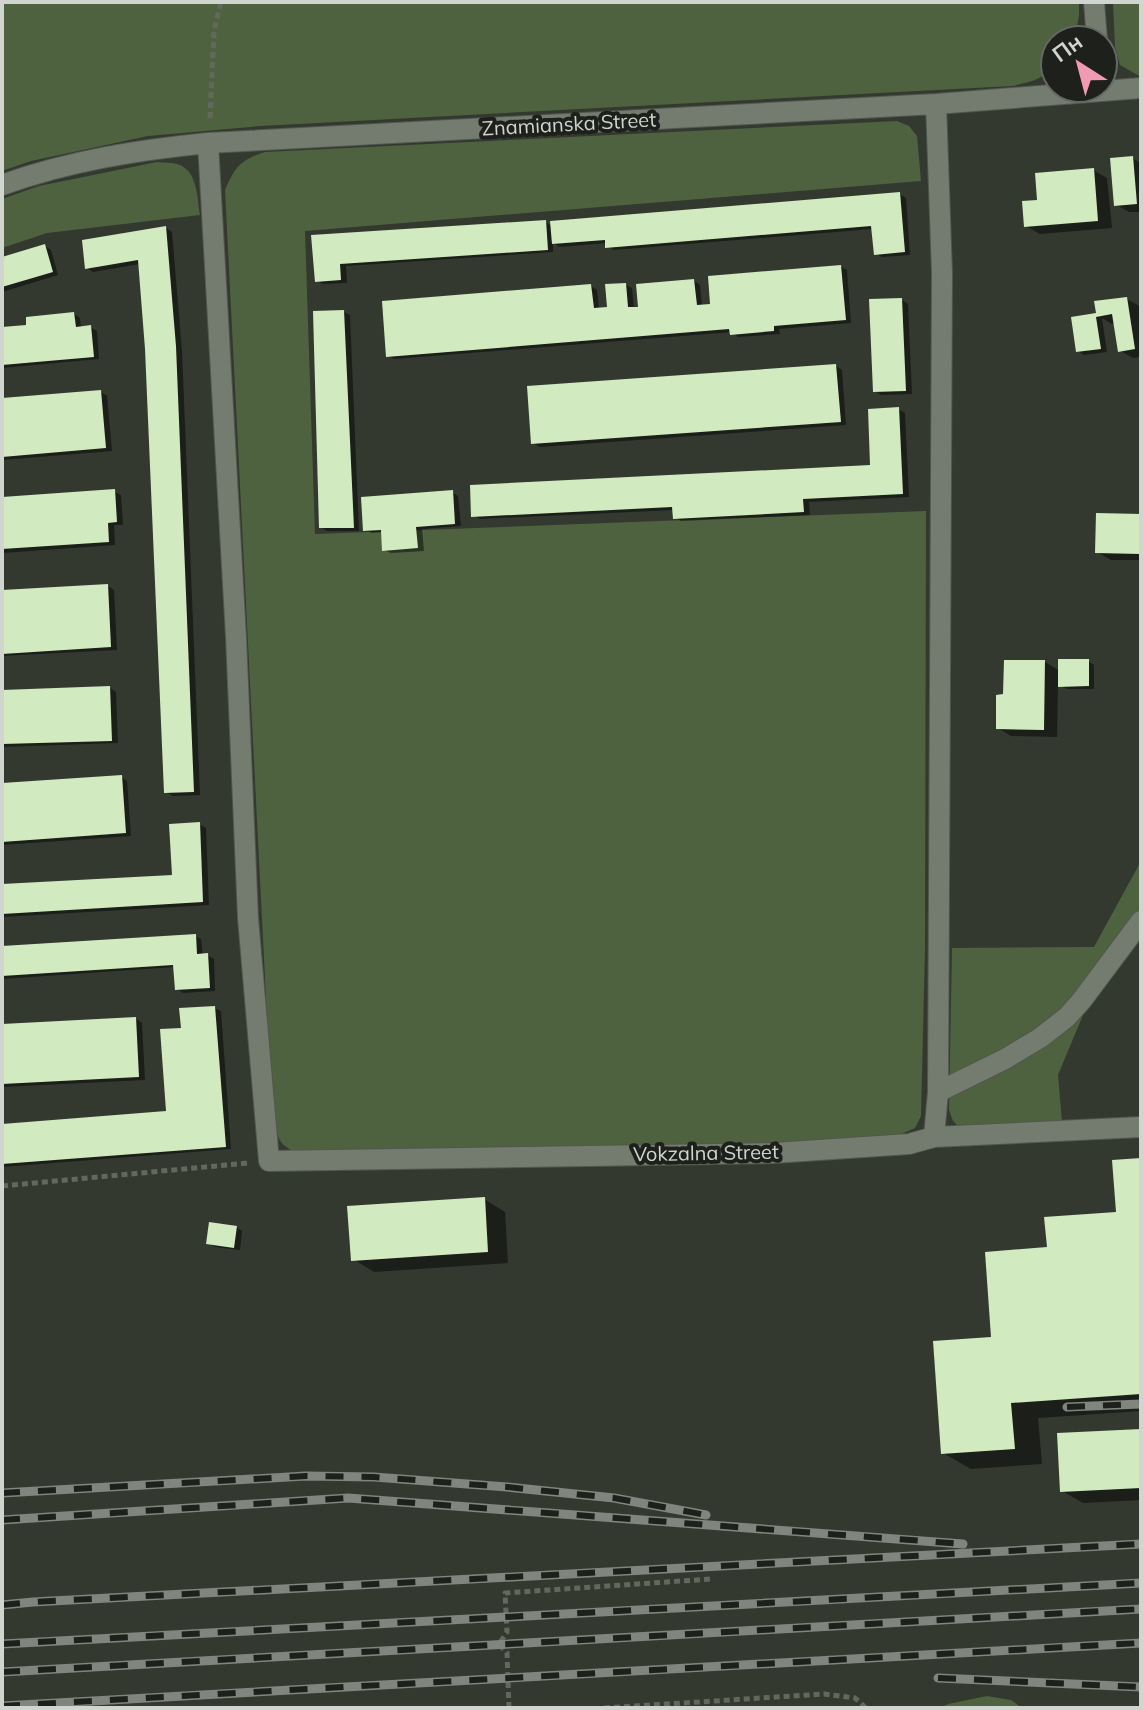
<svg xmlns="http://www.w3.org/2000/svg" width="1143" height="1710" font-family="Mulish,sans-serif">
  <style>
    .green { fill: #4e6240 }
    .shadow { fill: #0007 }
    .building { fill: #d1eac0 }
    .lines { fill: none; stroke-linecap: round; stroke-linejoin: round }
    .minor-casing { stroke: #52574e; stroke-width: 22 }
    .path { stroke: #63685f; stroke-width: 5; stroke-dasharray: 6 4; stroke-linecap: butt }
    .minor { stroke: #747c70; stroke-width: 20 }
    .rail-casing { stroke: #80857d; stroke-width: 9 }
    .rail { stroke: #1d201b; stroke-width: 6; stroke-dasharray: 18; stroke-linecap: butt }
    .labels { text-anchor: middle; stroke-width: 8; stroke-linejoin: round; paint-order: stroke }
    .street-label { font-size: 20px; fill: #d1d5cf; stroke: #1d201b }
  </style>
  <rect width="100%" height="100%" fill="#33392f"/>
  <!-- green -->
  <path class="green" d="M2 2H1079V16L1074 40H1055V66C1042 80 1030 82 1012 86L261 126 148 136 31 161 2 171Z
    M1113 2H1141V77L1120 65 1115 47Z
    M897 121 909 126 917 136 921 181 305 231 315 534 926 511 925 948 921 1116 915 1128 899 1135 773 1146 296 1152C277 1145 277 1134 272 1116L225 190C235 167 240 160 265 152Z
    M157 162C163 163 171 162 177 164 198 170 197 198 200 215L47 233 2 248V199L39 186Z
    M1141 861V932L1088 1003 1058 1075 1062 1122 959 1127 953 1121 949 1110 952 948 1094 947Z
    M987 1696 1011 1700 1022 1708H940L948 1704Z"/>
  <!-- shadow -->
  <path class="shadow" d="M1132 158 1141 163V212H1129L1115 204Z
    M1093 170 1107 178 1112 228 1040 234 1026 226 1039 202Z
    M900 194 906 198 910 255 882 257 875 253 873 229 614 250 607 246V243L560 247 553 243V252L346 266 347 283 323 284 317 281 314 237 545 222 552 226Z
    M166 228 172 232 182 351 200 795 173 796 166 792 147 349 140 264 93 272 87 268Z
    M45 246 51 250 58 275 2 292V259Z
    M841 267 847 270 851 323 779 329 780 334 738 337 732 332 394 359 388 356 591 286 597 290 599 309H609L626 285 632 288 634 309 694 281 700 285 702 307Z
    M1127 299 1141 307V359V357L1133 358 1119 350 1115 323 1112 324 1102 318 1107 352 1084 355 1078 351 1073 318 1098 314Z
    M902 300 908 304 912 394 881 395 875 391Z
    M344 312 350 315 359 531H327L321 527Z
    M74 314 80 318 81 328 90 327 97 331 99 359 2 368V329L28 326Z
    M836 366 842 370 846 425 540 447 533 443Z
    M101 392 107 396 112 451 2 460V400Z
    M898 409 905 413 909 497 809 502 810 515 681 521 675 517 674 510 480 519 473 515 872 467Z
    M115 492 121 495 123 525H114L115 545 2 553V499Z
    M452 492 458 496 461 526 422 529 424 551 391 553 384 550 383 532 372 533 365 530Z
    M1141 516V560H1111L1097 552Z
    M108 586 114 590 117 650 2 656V592Z
    M1088 661 1094 665V689H1067L1058 684 1057 737 1011 736 998 728 1005 696 1045 662 1060 671Z
    M110 688 116 692 118 743 2 747V692Z
    M121 777 127 781 131 836 2 845V785Z
    M199 824 206 828 209 905 2 917V885L174 877Z
    M195 936 201 939 203 956 207 955 214 959 215 991 183 993 177 989 175 967 2 979V949Z
    M214 1008 221 1011 231 1149 2 1167V1126L168 1113 183 1030Z
    M136 1019 142 1023 145 1080 2 1087V1026Z
    M1141 1160V1411L1038 1418 1042 1464 971 1469 943 1453 993 1339 1049 1249 1118 1214Z
    M484 1199 505 1212 508 1263 374 1272 353 1259Z
    M236 1227 242 1231 240 1250 215 1247 208 1243Z
    M1141 1431V1500L1083 1503 1062 1491Z"/>
  <!-- building -->
  <path class="building" d="M1133 156 1137 204 1114 206 1110 158Z
    M1094 168 1098 221 1024 227 1022 201 1037 200 1035 173Z
    M900 192 905 252 874 255 871 226 605 248V240L552 244 550 221Z
    M546 220 548 250 340 264 341 280 315 282 311 235Z
    M166 226 176 346 194 792 164 793 145 349 138 260 85 269 82 240Z
    M45 244 53 272 2 287V257Z
    M841 265 846 320 774 326V331L730 335 729 329 386 357 382 301 591 284 594 308 607 307 605 284 626 283 628 307H638L636 284 694 279 697 305 710 304 708 276Z
    M1127 297 1135 349 1118 352 1112 314 1096 317 1101 349 1076 352 1071 317 1096 313 1094 301Z
    M902 298 906 391 873 392 869 299Z
    M344 310 354 528H319L313 311Z
    M74 312 76 327 91 325 94 357 2 365V327L26 325V317Z
    M836 364 841 422 531 444 527 386Z
    M101 390 106 448 2 457V398Z
    M899 407 903 494 803 499 804 512 673 519 672 507 471 517 470 485 870 465 868 409Z
    M115 489 117 522 108 523 109 542 2 549V497Z
    M453 490 455 524 416 527 418 548 382 551 381 530 363 531 361 497Z
    M1096 513 1141 514V554L1095 553Z
    M108 584 111 647 2 654V590Z
    M1058 659H1089V686L1058 687Z
    M1004 660H1045L1044 730 996 729V695L1003 694Z
    M110 686 112 741 2 744V690Z
    M122 775 126 833 2 842V783Z
    M200 822 203 902 2 914V884L172 875 169 824Z
    M196 934 197 954 208 953 210 988 175 990 173 965 2 976V946Z
    M215 1006 226 1147 2 1164V1124L166 1111 160 1029 181 1028 179 1008Z
    M136 1017 139 1077 2 1084V1024Z
    M1141 1158V1394L1011 1403 1015 1449 941 1454 933 1341 991 1337 985 1252 1047 1247 1044 1217 1116 1212 1112 1160Z
    M485 1197 488 1252 351 1261 347 1206Z
    M209 1222 237 1226 234 1248 206 1244Z
    M1141 1429V1488L1060 1492 1057 1433Z"/>
  <g class="lines">
    <defs>
      <path id="minor" d="M1094 2 1097 40
        M208 143 236 637 248 918 269 1161 774 1153 909 1144 934 1137 1141 1127
        M2 185C68 161 138 150 208 143L936 104 1141 88
        M938 1092 1005 1059 1040 1038 1067 1017 1082 1000 1141 921
        M934 1137 938 1092 942 273 936 104"/>
    </defs>
    <!-- minor casing -->
    <use href="#minor" class="minor-casing"/>
    <!-- path -->
    <path class="path" d="M210 118 214 31 221 2
      M2 1186 248 1163
      M509 1708 507 1653 499 1644 507 1632 505 1593 711 1579
      M604 1708 824 1694 855 1698 866 1708"/>
    <!-- minor -->
    <use href="#minor" class="minor"/>
    <defs>
      <path id="rail" d="M1067 1407 1141 1404
        M2 1493 306 1476 374 1477 507 1487 614 1498 706 1515
        M2 1520 348 1498 963 1544
        M2 1605 33 1602 1141 1544
        M2 1644 1141 1583
        M2 1672 1141 1609
        M938 1678 1141 1687
        M2 1706 1141 1643"/>
    </defs>
    <!-- rail casing -->
    <use href="#rail" class="rail-casing"/>
    <!-- rail -->
    <use href="#rail" class="rail"/>
  </g>
  <g class="labels">
    <!-- street labels -->
    <g class="street-label">
      <text transform="translate(569 124) rotate(-3)" y="7">Znamianska Street</text>
      <text transform="translate(706 1153) rotate(-1)" y="7">Vokzalna Street</text>
    </g>
  </g>
  <!-- border -->
  <rect width="1143" height="1710" fill="none" stroke="#d1d5cf" stroke-width="8"/>
  <!-- north arrow -->
  <g transform="translate(1079 64) rotate(324)"><circle r="38" fill="#1d201b" stroke="#656863" stroke-width="2"/>
  <path d="M0-6L14 30L0 20L-14 30Z" fill="#f19ab3"/>
  <text y="-12" font-size="22" font-weight="bold" text-anchor="middle" fill="#d1d5cf">Пн</text>
  </g>
</svg>
